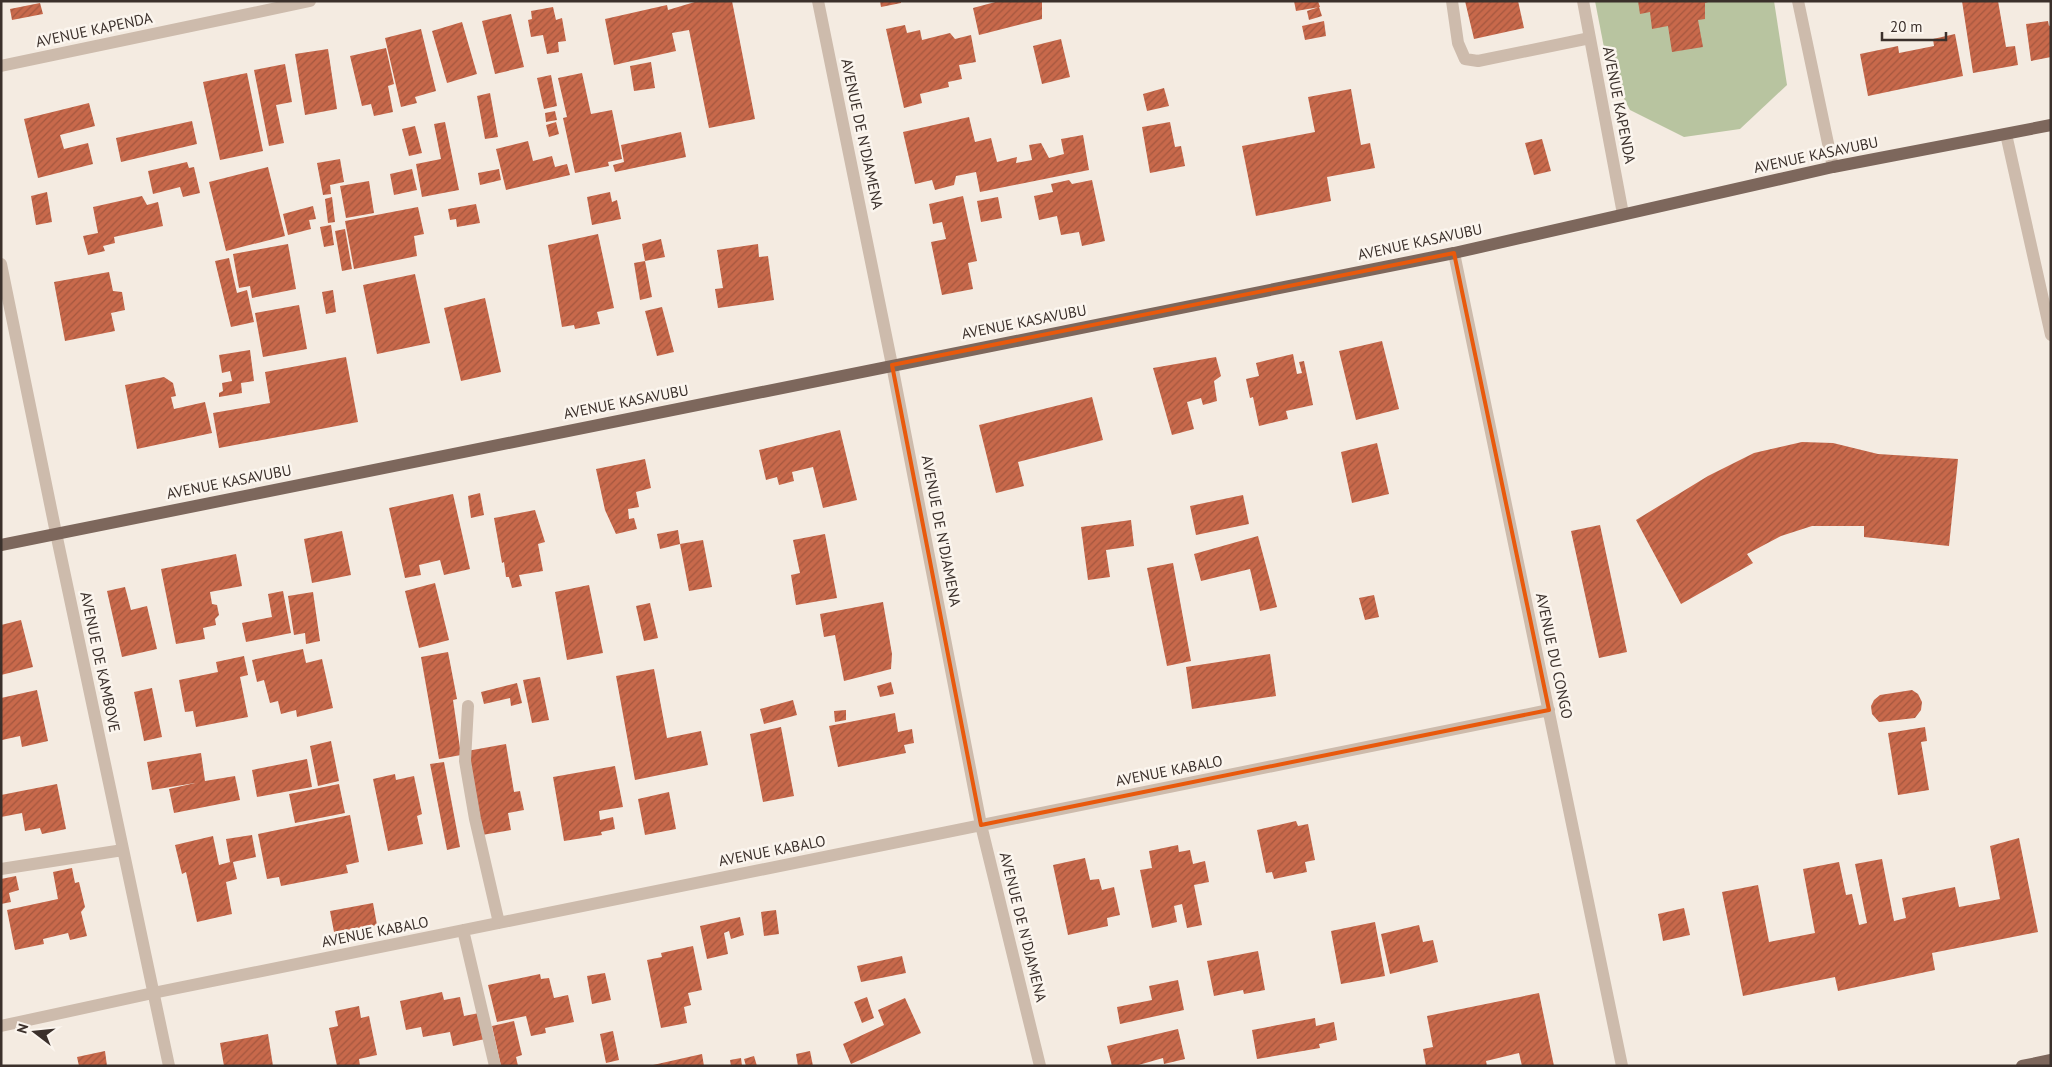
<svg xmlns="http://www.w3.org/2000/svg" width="2052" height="1067" font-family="'PT Sans',sans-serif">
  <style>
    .green { fill: #b8c4a0 }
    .building { fill: url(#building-hatch) }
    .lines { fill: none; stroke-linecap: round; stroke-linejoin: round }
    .minor { stroke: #cdbbac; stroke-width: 12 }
    .major { stroke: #7d675c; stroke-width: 12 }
    .marked { fill: none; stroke: #e8590c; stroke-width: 4; stroke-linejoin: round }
    .labels { text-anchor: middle; stroke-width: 5; stroke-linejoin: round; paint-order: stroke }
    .street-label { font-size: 15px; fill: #3b302b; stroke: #fbf5ee }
  </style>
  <defs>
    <pattern id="building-hatch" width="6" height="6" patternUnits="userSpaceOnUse" patternTransform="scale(1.25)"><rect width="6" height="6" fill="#c8694b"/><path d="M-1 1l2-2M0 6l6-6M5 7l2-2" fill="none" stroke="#a4573f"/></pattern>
  </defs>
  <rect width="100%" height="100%" fill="#f4ebe1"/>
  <!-- green -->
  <path class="green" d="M1595 1H1774L1787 85 1740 129 1684 137 1630 110 1608 68Z"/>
  <!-- building -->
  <path class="building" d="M698 1H732L755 119 709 128 689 30 672 33 676 51 614 65 605 19 667 5 668 10Z
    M880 1H901V3L881 7Z
    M999 1H1042V19L979 35 973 8Z
    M1294 1H1318L1320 7 1296 11Z
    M1465 1H1518L1524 28 1474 39Z
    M1638 1H1711L1705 3V19L1698 20 1703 47 1672 52 1668 26 1652 29 1650 12 1640 14Z
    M1962 1H1998L2006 47 2015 46 2018 65 1973 73Z
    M40 3 43 14 12 20 10 9Z
    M553 7 556 20 562 18 566 41 558 42 559 52 547 54 543 35 531 37 528 20 532 19 531 11Z
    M1319 7 1322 16 1309 20 1307 11Z
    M511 14 524 67 495 74 482 21Z
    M1324 21 1326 36 1305 40 1302 26Z
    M2048 21 2049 26 2051 25V57L2031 61 2026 24Z
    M462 22 477 74 447 83 432 31Z
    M905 25 907 33 920 30 922 40 950 33 955 39 971 35 976 62 959 65 962 79 948 82 949 87 920 94 922 103 904 108 886 29Z
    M421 29 436 91 415 97 417 103 401 107 385 38Z
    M1955 34 1963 76 1868 96 1860 54 1898 46 1899 53 1934 46 1933 39Z
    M1061 39 1070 77 1042 84 1033 46Z
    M386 48 394 84 388 86 393 112 374 116 371 104 362 106 350 56Z
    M328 49 337 109 305 115 295 54Z
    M651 62 655 88 634 91 630 66Z
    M285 64 292 102 276 105 284 143 269 146 254 70Z
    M247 73 263 151 220 160 203 82Z
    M582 73 591 114 612 110 622 159 608 162 609 166 575 173 563 118 567 117 558 78Z
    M551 75 557 106 544 109 537 78Z
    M1164 88 1169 106 1147 111 1143 94Z
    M1351 89 1361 145 1370 143 1375 168 1327 177 1331 201 1256 216 1242 146 1315 132 1308 97Z
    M490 93 498 137 485 139 477 96Z
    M89 103 95 126 60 135 64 149 88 143 93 164 38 178 24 119Z
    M555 111 557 120 546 122 545 113Z
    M969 117 975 142 991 138 997 162 1017 157 1016 163 1032 160 1029 145 1041 143 1049 158 1064 154 1061 139 1083 135 1089 170 980 192 976 172 956 176 954 185 935 190 932 180 915 184 903 132Z
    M192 121 197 144 121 162 116 138Z
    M445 122 459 190 422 197 416 164 441 159 434 124Z
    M556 122 559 134 549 137 546 125Z
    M1170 122 1175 147 1181 146 1185 166 1150 173 1142 127Z
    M415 126 422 153 409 156 402 129Z
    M681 132 686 157 615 172 613 165 624 162 621 145Z
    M1542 139 1551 171 1534 175 1525 143Z
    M528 141 533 161 552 156 555 167 567 164 570 175 506 190 496 149Z
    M340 159 344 182 330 185 331 194 323 195 317 163Z
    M187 162 189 168 194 167 200 193 183 197 180 187 153 194 148 171Z
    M268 167 285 236 226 251 209 182Z
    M412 169 417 190 394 195 390 174Z
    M499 169 501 180 480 185 478 173Z
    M1069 180 1072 184 1092 180 1105 241 1082 246 1079 232 1061 235 1057 216 1039 220 1034 196 1053 192 1051 184Z
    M369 181 374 213 346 218 340 186Z
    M47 192 52 222 36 225 31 196Z
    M610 192 612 202 617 200 621 219 592 225 587 197Z
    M142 196 147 205 158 202 163 226 114 237 115 243 103 246 105 251 88 255 83 236 98 233 93 207Z
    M963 196 977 261 968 263 973 289 942 295 931 242 946 239 942 222 933 224 929 204Z
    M332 197 335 222 328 223 325 199Z
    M998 197 1002 218 981 222 977 201Z
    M476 204 480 223 457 227 456 219 450 220 448 209Z
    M313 206 316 219 309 220 311 229 288 235 283 214Z
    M418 207 424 234 414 236 417 256 354 269 345 221Z
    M331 225 334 245 324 247 320 227Z
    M345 229 352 269 342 271 335 231Z
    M598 234 614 308 597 312 600 324 575 329 574 325 562 327 548 245Z
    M661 239 665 257 645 261 642 244Z
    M288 244 296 289 252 298 250 286 239 288 233 254Z
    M758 244 759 257 768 256 774 300 718 308 715 289 723 288 717 250Z
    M229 258 237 293 247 290 254 322 231 327 215 261Z
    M645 261 652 297 640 300 634 263Z
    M109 272 113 291 122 292 125 310 111 313 115 331 65 341 54 282Z
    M415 274 430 343 377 354 363 285Z
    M333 290 336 312 326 314 322 292Z
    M485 298 501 372 461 381 444 308Z
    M299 305 307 349 263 357 255 313Z
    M662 307 674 352 657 356 645 311Z
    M1382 341 1399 409 1356 420 1339 351Z
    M250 350 254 381 241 383 242 393 219 397V393L223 391 222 383 232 381 230 371 222 373 219 355Z
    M1293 354 1297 374 1302 373 1299 362 1304 361 1313 405 1286 411 1288 419 1259 426 1253 397 1250 398 1246 379 1259 376 1256 363Z
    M346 357 358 422 219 448 213 413 270 403 265 372Z
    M1216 357 1221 376 1214 381 1217 401 1203 405 1201 398 1187 402 1194 429 1172 435 1153 368Z
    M164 377 173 383 176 396 171 397 174 409 205 402 212 433 137 449 125 385Z
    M1092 397 1103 440 1018 462 1024 486 996 493 979 425Z
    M840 430 857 500 823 508 813 467 792 472 794 481 779 485 777 477 766 480 759 450Z
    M1802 442 1833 443 1878 454 1958 459 1949 546 1864 537V526H1812L1781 536 1747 554 1753 563 1681 604 1636 520 1708 476 1754 453Z
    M1377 443 1389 494 1352 503 1341 452Z
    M645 459 651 488 636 492 639 507 628 509 629 519 634 518 637 529 616 534 605 510 596 469Z
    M480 493 484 515 471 518 468 496Z
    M453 494 470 569 444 575 440 560 419 565 421 575 405 578 389 508Z
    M1243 495 1249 524 1196 535 1190 506Z
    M535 510 545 542 538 544 543 571 519 575 522 586 512 588 509 577H506L504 562 502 563 494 518Z
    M1131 520 1134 546 1106 550 1110 577 1088 580 1081 527Z
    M1600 525 1627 652 1599 658 1571 531Z
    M678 530 680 544 660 549 657 534Z
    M342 531 351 575 312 583 304 539Z
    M825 534 837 598 796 605 791 575 800 573 793 540Z
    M1258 536 1277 607 1260 611 1250 569 1201 581 1194 554Z
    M703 540 712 587 689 591 680 544Z
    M236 554 242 586 210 592 212 604 217 605 219 615 215 619 216 625 203 628 205 639 176 644 161 569Z
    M1173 563 1191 661 1167 666 1147 568Z
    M435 583 449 640 419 648 405 591Z
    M589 585 603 653 567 660 555 592Z
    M125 587 131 610 147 606 157 649 122 657 107 591Z
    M283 591 291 633 246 642 242 623 272 617 268 594Z
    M313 592 320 641 306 644 305 633 294 635 288 596Z
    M1374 595 1379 617 1365 620 1359 598Z
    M883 602 892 654 891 669 844 681 835 635 824 637 820 614Z
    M650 603 658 638 644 641 636 606Z
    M21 620 33 667 1 675V625Z
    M303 649 306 663 322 659 333 708 297 717 296 710 281 714 278 701 270 703 264 680 257 682 252 660Z
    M448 652 457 699 453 700 461 755 439 759 421 657Z
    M1270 654 1276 696 1192 709 1186 667Z
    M244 656 248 675 240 677 248 717 196 727 193 711 185 712 179 680 218 672 216 662Z
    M654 669 667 738 701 731 708 765 635 780 616 676Z
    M540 677 549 720 532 723 523 680Z
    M891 682 894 694 880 697 877 686Z
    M517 683 522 703 511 706 510 698 484 704 481 692Z
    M152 688 162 737 144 741 134 692Z
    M37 690 48 741 22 747 20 736 2 740 1 698Z
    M1912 690 1918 694 1922 702 1921 710 1915 718 1879 722 1872 714 1871 706 1874 700 1880 695Z
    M793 700 797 715 764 724 760 709Z
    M846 710V720L835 722 834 711Z
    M895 713 898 732 912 729 914 743 904 745 906 753 838 767 829 726Z
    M781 727 794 796 763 802 750 734Z
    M1925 727 1927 741 1921 742 1929 790 1898 795 1888 733Z
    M331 741 339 781 318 786 310 746Z
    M506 744 514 792 520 791 524 810 508 813 511 830 482 835 467 751Z
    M201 753 205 781 235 776 240 800 174 813 169 789 195 783 152 790 147 762Z
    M307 759 312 787 257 797 252 770Z
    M444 762 460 847 447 850 430 764Z
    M615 766 623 807 599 811 600 820 613 817 615 829 601 832 602 835 564 841 553 777Z
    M395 774 396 780 414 776 422 814 417 816 423 844 388 851 373 779Z
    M57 784 66 829 42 834 40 828 25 831 22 813 1 817V795Z
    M339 784 345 813 295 823 289 794Z
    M669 792 676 829 645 835 638 799Z
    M350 815 359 862 346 865 348 873 281 886 279 877 267 879 258 834Z
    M1296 821 1298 826 1308 824 1315 860 1305 862 1307 872 1274 879 1272 872 1266 873 1257 830Z
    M252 835 256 857 233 862 237 879 226 882 232 914 197 922 186 872 182 874 175 845 213 836 219 865 230 862 226 839Z
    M2019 838 2038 932 1932 953 1935 970 1838 991 1835 977 1743 996 1722 892 1758 885 1769 942 1815 933 1803 869 1839 862 1846 895 1852 894 1859 925 1867 923 1855 864 1882 859 1894 921 1906 918 1902 898 1955 887 1959 907 2000 899 1990 846Z
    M1178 845 1179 852 1190 850 1193 864 1205 861 1209 882 1194 885 1202 925 1187 928 1182 904 1174 906 1177 922 1152 928 1140 870 1152 868 1149 851Z
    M1085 858 1090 880 1099 879 1102 890 1114 887 1120 915 1107 918 1108 926 1068 935 1053 865Z
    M72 868 75 883 79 882 85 907 81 912 87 936 70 940 68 933 43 939 44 944 15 950 7 910 58 899 53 872Z
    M16 876 19 890 9 893 11 902 1 904V879Z
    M373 903 377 925 334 932 330 911Z
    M1684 908 1690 935 1663 941 1658 914Z
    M776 910 779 934 764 936 761 912Z
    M740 917 744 935 731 939 729 931 724 933 728 954 707 959 700 926Z
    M1375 922 1385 976 1341 984 1331 931Z
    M1419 925 1423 942 1433 940 1438 962 1390 974 1381 934Z
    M693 946 702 990 688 993 691 1005 684 1007 687 1023 661 1028 647 960 662 957 661 953Z
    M1258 951 1265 990 1244 994 1243 990 1214 996 1207 961Z
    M902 956 906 973 861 982 857 966Z
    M605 973 611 1000 592 1004 587 976Z
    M540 974 541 979 549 978 554 998 568 995 574 1022 545 1028 546 1033 531 1036 526 1016 497 1022 488 985Z
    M1178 980 1184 1010 1120 1024 1117 1007 1152 1000 1149 986Z
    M442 992 444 1000 460 997 464 1016 479 1013 485 1039 453 1046 450 1032 423 1037 421 1027 406 1030 400 1001Z
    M1539 993 1554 1066H1522L1519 1053 1486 1061 1487 1066H1426L1423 1049 1433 1047 1427 1016Z
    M867 997 874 1018 862 1023 854 1002Z
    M905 998 921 1033 851 1064 843 1044 884 1025 878 1010Z
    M359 1006 361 1018 369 1016 377 1055 359 1059 360 1066H337L329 1028 338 1026 335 1011Z
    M1315 1018 1316 1026 1334 1022 1337 1040 1319 1044 1320 1048 1257 1059 1252 1030Z
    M514 1021 522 1055 516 1057 518 1066H501L492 1026Z
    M1178 1029 1185 1059 1164 1064 1163 1058 1135 1066H1112L1107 1046Z
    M613 1031 619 1060 606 1063 600 1034Z
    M268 1034 273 1066H224L220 1043Z
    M105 1051 107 1066H79L77 1057Z
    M810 1051 813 1066H798L796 1054Z
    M702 1054 704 1066H653V1065Z
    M754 1056 757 1066H746L744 1059Z
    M741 1058 742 1066H731L730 1060Z"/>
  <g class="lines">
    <!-- minor -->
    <path class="minor" d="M818 1 892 365 981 825 1040 1066
      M1452 1 1458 43 1465 59 1478 61 1590 38
      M1583 1 1623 214
      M1798 1 1833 167
      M1 66 310 1
      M2006 134 2051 335
      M1454 253 1622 1066
      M1 264 56 533 169 1066
      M468 706 465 761 475 819 499 923
      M1 869 123 850
      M463 930 495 1066
      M1 1026 153 993 1549 710"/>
    <!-- major -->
    <path class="major" d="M1 545 1454 253 1833 167 2051 125
      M2022 1066 2051 1060"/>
  </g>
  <!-- marked area -->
  <path class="marked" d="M1454 253 1549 710 981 825 892 365Z"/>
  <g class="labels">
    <!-- street labels -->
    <g class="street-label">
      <text transform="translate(94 30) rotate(-12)" y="5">AVENUE KAPENDA</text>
      <text transform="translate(1619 105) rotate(79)" y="5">AVENUE KAPENDA</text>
      <text transform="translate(862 134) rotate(78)" y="5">AVENUE DE N'DJAMENA</text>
      <text transform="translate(1816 155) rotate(-12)" y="5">AVENUE KASAVUBU</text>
      <text transform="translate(1420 242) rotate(-12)" y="5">AVENUE KASAVUBU</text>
      <text transform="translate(1024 322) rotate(-11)" y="5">AVENUE KASAVUBU</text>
      <text transform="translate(626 402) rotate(-11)" y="5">AVENUE KASAVUBU</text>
      <text transform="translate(229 482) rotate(-11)" y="5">AVENUE KASAVUBU</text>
      <text transform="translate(941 531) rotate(79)" y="5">AVENUE DE N'DJAMENA</text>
      <text transform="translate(1554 656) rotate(78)" y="5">AVENUE DU CONGO</text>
      <text transform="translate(100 662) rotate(78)" y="5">AVENUE DE KAMBOVE</text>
      <text transform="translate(1169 771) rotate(-11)" y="5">AVENUE KABALO</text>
      <text transform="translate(772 851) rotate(-11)" y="5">AVENUE KABALO</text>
      <text transform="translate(1023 927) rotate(76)" y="5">AVENUE DE N'DJAMENA</text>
      <text transform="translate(375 932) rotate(-11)" y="5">AVENUE KABALO</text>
    </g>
  </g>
  <!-- border -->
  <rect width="2052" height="1067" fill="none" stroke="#3b302b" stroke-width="5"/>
  <!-- north arrow -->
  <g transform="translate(35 1032) rotate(286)" stroke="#fbf5ee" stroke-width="4" paint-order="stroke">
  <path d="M0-4L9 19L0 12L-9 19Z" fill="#3b302b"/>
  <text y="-8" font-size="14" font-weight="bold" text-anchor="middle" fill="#3b302b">N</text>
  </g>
  <!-- scale -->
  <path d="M1882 32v8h64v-8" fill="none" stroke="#3b302b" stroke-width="2.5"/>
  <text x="1890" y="32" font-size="15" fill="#3b302b" stroke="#fbf5ee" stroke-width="4" paint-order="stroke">20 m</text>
</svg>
